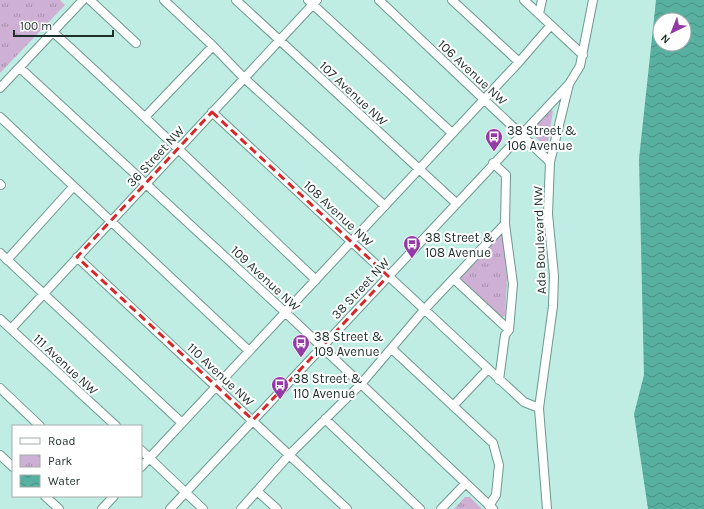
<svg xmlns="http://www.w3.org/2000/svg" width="704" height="509" font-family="Karla,sans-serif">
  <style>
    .park { fill: url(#park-tufts) }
    .water { fill: url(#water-waves); fill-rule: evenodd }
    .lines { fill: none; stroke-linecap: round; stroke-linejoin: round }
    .minor-casing { stroke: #6d988f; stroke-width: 10 }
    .minor { stroke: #fff; stroke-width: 8 }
    .marked { fill: none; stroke: #d62828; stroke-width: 3; stroke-dasharray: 8 5; stroke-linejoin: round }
    .labels { text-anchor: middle; stroke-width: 4; stroke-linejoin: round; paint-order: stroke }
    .street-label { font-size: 13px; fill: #1e2f2c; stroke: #fff }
    .poi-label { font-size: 13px; fill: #1e2f2c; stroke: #fff; text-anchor: start }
  </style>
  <defs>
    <pattern id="park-tufts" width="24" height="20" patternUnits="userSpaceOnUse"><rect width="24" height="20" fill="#cdb0d3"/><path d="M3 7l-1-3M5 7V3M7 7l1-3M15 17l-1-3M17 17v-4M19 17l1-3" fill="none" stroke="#a690ab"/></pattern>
    <pattern id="water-waves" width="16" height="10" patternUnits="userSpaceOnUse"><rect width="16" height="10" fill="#57b0a0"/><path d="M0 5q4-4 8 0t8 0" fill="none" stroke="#479083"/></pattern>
  </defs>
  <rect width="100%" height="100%" fill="#c0ede3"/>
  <!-- park -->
  <path class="park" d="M0 0H60L65 5 0 73Z
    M549 109 553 111 547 148 531 133Z
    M499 234 503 235 507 278 505 316 500 318 460 281V276Z
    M465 497H470L482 509H454Z"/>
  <!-- water -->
  <path class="water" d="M656 0H704V509H648L634 414 644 375 639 159ZM660 20H684V44H660Z"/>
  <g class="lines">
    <defs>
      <path id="minor" d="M90 0 136 43
        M164 0 213 46 244 78 385 206
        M236 0 456 203
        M308 0 452 133
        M379 0 550 162
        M452 0 519 62
        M524 0 583 55
        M539 14 542 0
        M53 32C142 113 228 197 316 280
        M20 68 285 312 493 509
        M0 88 83 0
        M212 112 524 402 539 408
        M146 116 213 46
        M0 117 249 351
        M493 163 506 175 505 224 513 284 509 330 505 335 499 380
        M0 184 1 185
        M0 253 182 423
        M77 257 347 509
        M7 260 73 187
        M454 279 509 330
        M0 319 116 426
        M11 329 317 0
        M392 349 493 443 499 465 496 495 489 506
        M0 388 40 426
        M453 406 488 369
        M325 419 420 509
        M141 450 203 509
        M0 455 13 467
        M141 467 519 62 551 25
        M257 491 277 509
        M45 496 59 509
        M102 509 114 496
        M170 509 569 84
        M241 509 289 455 361 384 424 310 505 224
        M441 509 465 484
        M547 509 539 408 553 306 554 276 548 214 550 162 569 84 580 66 593 0"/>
    </defs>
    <!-- minor casing -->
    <use href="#minor" class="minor-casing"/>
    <!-- minor -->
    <use href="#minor" class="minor"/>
  </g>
  <!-- marked area -->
  <path class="marked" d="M212 112 388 276 253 420 77 257Z"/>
  <!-- icons -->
  <defs>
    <symbol id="bus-pin" viewBox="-11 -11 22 30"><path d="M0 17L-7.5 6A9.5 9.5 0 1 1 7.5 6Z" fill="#933aa6" stroke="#fff"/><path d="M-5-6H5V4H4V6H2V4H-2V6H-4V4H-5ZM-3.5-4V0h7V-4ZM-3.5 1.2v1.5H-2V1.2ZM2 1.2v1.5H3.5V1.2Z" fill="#fff"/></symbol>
  </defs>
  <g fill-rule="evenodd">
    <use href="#bus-pin" x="484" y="127" width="20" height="27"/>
    <use href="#bus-pin" x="402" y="234" width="20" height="27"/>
    <use href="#bus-pin" x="291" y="333" width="20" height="27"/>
    <use href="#bus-pin" x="270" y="375" width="20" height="27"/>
  </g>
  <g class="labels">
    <!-- street labels -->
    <g class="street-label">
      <text transform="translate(473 72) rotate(43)" y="5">106 Avenue NW</text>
      <text transform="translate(354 93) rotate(43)" y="5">107 Avenue NW</text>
      <text transform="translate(155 156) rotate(-47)" y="5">36 Street NW</text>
      <text transform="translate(339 213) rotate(43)" y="5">108 Avenue NW</text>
      <text transform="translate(539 240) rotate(-92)" y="5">Ada Boulevard NW</text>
      <text transform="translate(266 278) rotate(43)" y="5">109 Avenue NW</text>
      <text transform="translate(360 288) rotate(-47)" y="5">38 Street NW</text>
      <text transform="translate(66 364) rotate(43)" y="5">111 Avenue NW</text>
      <text transform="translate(221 374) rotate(43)" y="5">110 Avenue NW</text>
    </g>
    <!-- poi labels -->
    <g class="poi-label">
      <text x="507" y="135">38 Street &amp;<tspan x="507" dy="15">106 Avenue</tspan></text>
      <text x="425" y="242">38 Street &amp;<tspan x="425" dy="15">108 Avenue</tspan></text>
      <text x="314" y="341">38 Street &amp;<tspan x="314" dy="15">109 Avenue</tspan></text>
      <text x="293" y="383">38 Street &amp;<tspan x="293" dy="15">110 Avenue</tspan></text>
    </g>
  </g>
  <!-- legend -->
  <rect x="12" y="425" width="130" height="72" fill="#ffffff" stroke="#a5acab"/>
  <rect x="20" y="438" width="20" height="6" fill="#ffffff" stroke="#a5acab"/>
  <text x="48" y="445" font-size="12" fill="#1e2f2c">Road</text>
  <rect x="20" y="455" width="20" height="12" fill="url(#park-tufts)" stroke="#a5acab"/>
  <text x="48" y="465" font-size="12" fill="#1e2f2c">Park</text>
  <rect x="20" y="475" width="20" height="12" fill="url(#water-waves)" stroke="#a5acab"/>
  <text x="48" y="485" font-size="12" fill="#1e2f2c">Water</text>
  <!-- north arrow -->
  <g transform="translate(672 32) rotate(223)"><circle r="19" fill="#ffffff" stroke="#a5acab"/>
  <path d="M0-3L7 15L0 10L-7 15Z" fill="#933aa6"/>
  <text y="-6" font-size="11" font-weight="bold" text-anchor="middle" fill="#1e2f2c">N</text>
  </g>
  <!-- scale -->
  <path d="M14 30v6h99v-6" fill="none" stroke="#1e2f2c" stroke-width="2"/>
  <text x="20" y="30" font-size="12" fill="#1e2f2c" stroke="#ffffff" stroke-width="3" paint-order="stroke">100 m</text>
</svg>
